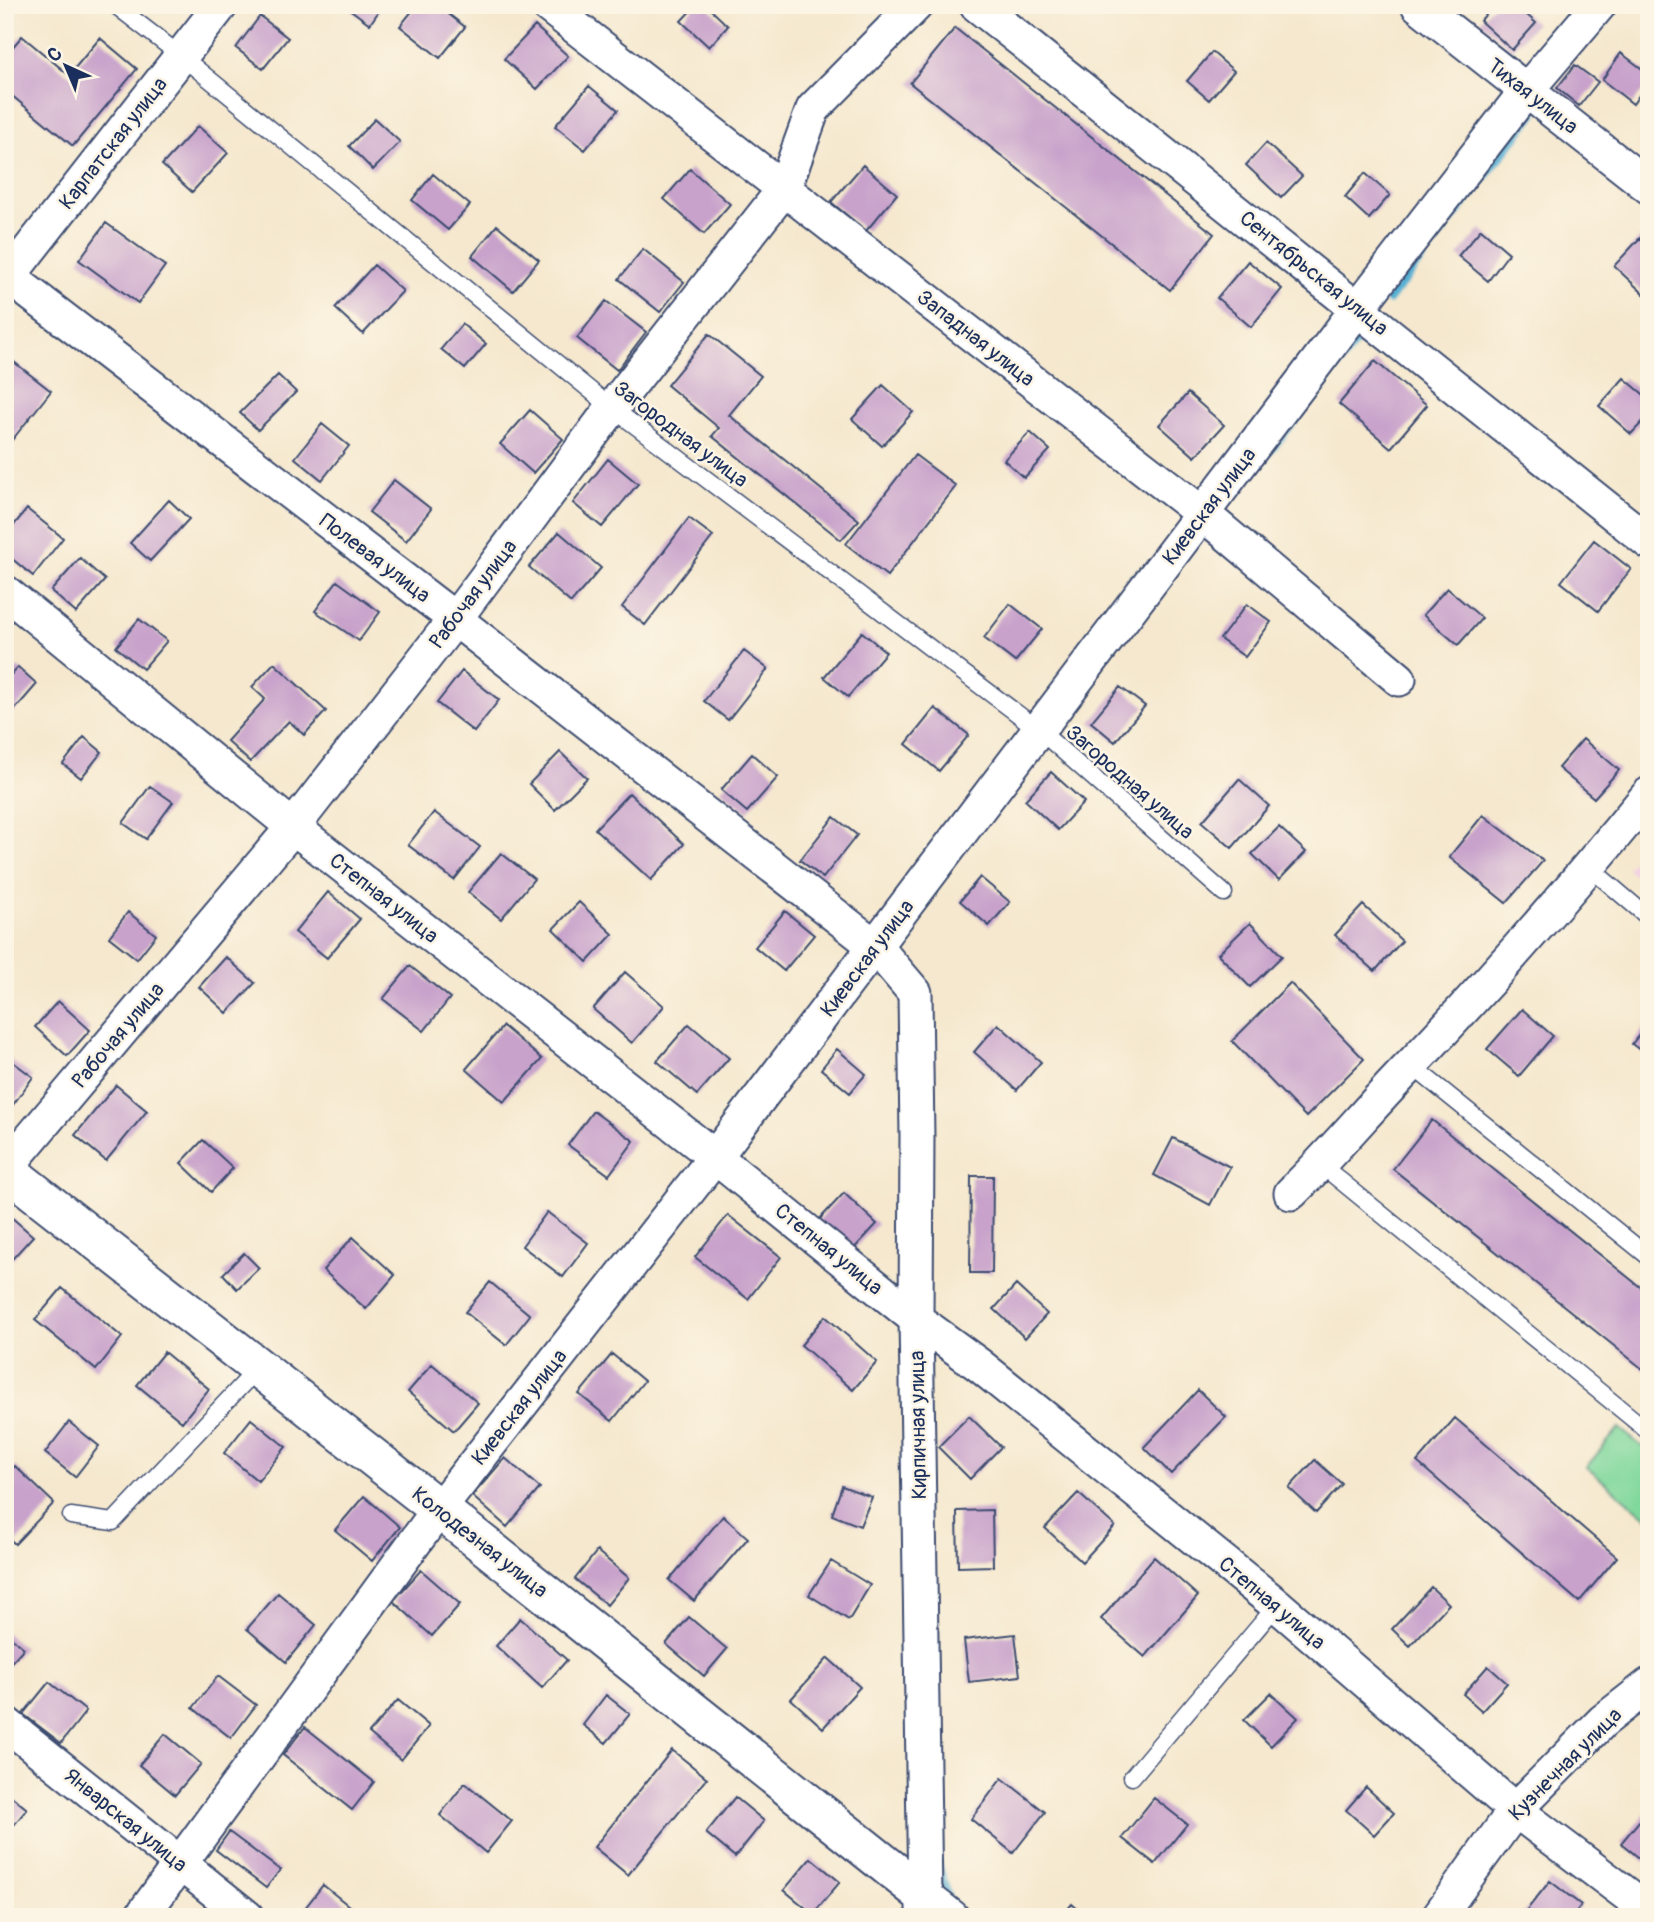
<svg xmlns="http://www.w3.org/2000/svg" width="1654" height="1922" font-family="Pangolin,sans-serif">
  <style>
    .built { fill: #f1d0e3 }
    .green { fill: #80d89c; stroke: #4e847d; stroke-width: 2 }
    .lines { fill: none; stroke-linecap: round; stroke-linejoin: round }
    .stream { stroke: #55b0d3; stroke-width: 9 }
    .building { fill: #c8a2cb }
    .lane-casing { stroke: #3c4b6f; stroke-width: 19 }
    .street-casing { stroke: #3c4b6f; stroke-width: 37 }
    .secondary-casing { stroke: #3c4b6f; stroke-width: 42 }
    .lane { stroke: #fff; stroke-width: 16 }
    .street { stroke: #fff; stroke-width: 33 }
    .secondary { stroke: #fff; stroke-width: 38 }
    .labels { text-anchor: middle; stroke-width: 5; stroke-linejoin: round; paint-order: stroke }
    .street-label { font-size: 21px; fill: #1b2f5e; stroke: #fcf5e5 }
  </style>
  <rect width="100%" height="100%" fill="#fcf5e5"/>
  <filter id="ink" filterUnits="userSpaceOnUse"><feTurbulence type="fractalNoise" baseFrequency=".0143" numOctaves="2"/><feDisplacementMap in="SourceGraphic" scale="14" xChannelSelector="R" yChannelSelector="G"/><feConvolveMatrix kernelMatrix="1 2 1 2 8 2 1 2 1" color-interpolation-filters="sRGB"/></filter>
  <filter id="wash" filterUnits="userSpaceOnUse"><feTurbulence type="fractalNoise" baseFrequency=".00686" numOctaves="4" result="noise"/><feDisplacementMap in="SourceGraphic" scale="28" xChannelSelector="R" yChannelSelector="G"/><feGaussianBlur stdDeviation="1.57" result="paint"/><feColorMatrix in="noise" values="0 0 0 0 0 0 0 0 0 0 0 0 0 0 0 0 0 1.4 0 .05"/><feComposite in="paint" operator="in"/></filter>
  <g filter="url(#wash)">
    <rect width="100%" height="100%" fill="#f5e8ce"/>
    <!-- built -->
    <path class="built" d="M1649 840V886L1627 869Z"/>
    <!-- green -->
    <path class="green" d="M1619 1428 1649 1452V1519L1586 1467Z"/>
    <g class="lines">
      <!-- stream -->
      <path class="stream" d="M1389 300 1534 113
        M1267 455 1356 341
        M938 1864 947 1895"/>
    </g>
    <g id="blocks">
      <!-- building -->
      <path class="building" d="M344 5H383L370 24Z
        M417 5H437L465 27 440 58 400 26Z
        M696 5H706L728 26 709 47 681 21Z
        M1494 5H1516L1536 23 1512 50 1480 21Z
        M260 16 288 38 263 69 236 48Z
        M535 26 568 56 537 89 504 59Z
        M955 28 1214 234 1170 290 910 83Z
        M22 36 69 75 100 38 137 69 73 146 5 90V56Z
        M1212 52 1234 71 1209 100 1187 81Z
        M1621 53 1649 74V81L1633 104 1602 80Z
        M1575 65 1598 82 1579 106 1557 88Z
        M589 86 618 110 585 150 555 126Z
        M375 119 400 142 373 170 349 146Z
        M198 126 228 153 192 192 162 165Z
        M1266 143 1302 176 1281 198 1246 165Z
        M863 165 897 194 866 231 831 202Z
        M690 169 730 204 704 234 664 199Z
        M1365 173 1390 195 1369 219 1345 197Z
        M433 174 470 205 448 230 412 200Z
        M106 223 165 266 138 303 79 260Z
        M497 225 539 260 513 291 472 256Z
        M1481 229 1509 253 1488 281 1458 256Z
        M1640 238 1649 246V289L1644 294 1614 266Z
        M643 249 684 282 660 312 619 279Z
        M1248 261 1282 289 1251 327 1217 298Z
        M374 265 403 291 363 334 335 308Z
        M606 301 646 332 617 370 577 338Z
        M462 324 486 344 465 369 441 349Z
        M709 334 761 376 729 415 859 520 841 540 712 436 719 428 667 385Z
        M5 355 51 391 5 449Z
        M1375 361 1427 405 1391 448 1339 404Z
        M278 375 296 392 258 430 240 413Z
        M1624 378 1649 399V415L1631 434 1599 406Z
        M883 385 913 412 882 446 852 419Z
        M1188 393 1224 425 1195 457 1159 425Z
        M530 410 563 439 533 473 500 444Z
        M322 424 349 446 322 480 295 458Z
        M1030 432 1050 450 1024 478 1004 460Z
        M915 455 956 486 887 576 846 544Z
        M608 459 638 484 602 527 573 503Z
        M394 480 431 509 406 541 369 512Z
        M169 500 189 519 150 561 130 543Z
        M27 509 63 538 33 576 5 553V536Z
        M689 518 713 536 645 625 622 607Z
        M559 532 601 568 571 603 529 567Z
        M1594 540 1631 569 1598 611 1561 582Z
        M80 558 105 580 76 613 51 591Z
        M337 581 380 612 359 641 315 611Z
        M1447 588 1482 618 1458 645 1423 615Z
        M1010 604 1042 629 1015 662 984 638Z
        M1247 604 1271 622 1245 657 1220 639Z
        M139 619 167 641 143 669 116 647Z
        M862 632 886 652 848 697 824 677Z
        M744 651 768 669 728 720 704 701Z
        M274 663 326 711 304 735 289 721 250 762 227 741 265 699 252 687Z
        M18 667 37 684 5 721V681Z
        M462 671 499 700 474 732 437 703Z
        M1120 687 1145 706 1115 742 1091 722Z
        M935 708 969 735 939 771 906 744Z
        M84 737 102 752 81 778 63 764Z
        M1583 739 1619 770 1594 798 1558 768Z
        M560 752 587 778 555 810 529 784Z
        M752 754 778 777 747 812 721 790Z
        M1051 772 1084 802 1058 830 1025 800Z
        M1239 779 1269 806 1232 848 1202 822Z
        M150 786 173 802 146 839 123 823Z
        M629 793 684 844 651 880 595 829Z
        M434 812 480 847 454 880 408 845Z
        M1483 815 1543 861 1506 903 1449 857Z
        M834 817 857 835 823 878 800 860Z
        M1279 827 1306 852 1279 880 1252 854Z
        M501 853 534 879 501 919 468 892Z
        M980 877 1010 902 989 926 960 901Z
        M328 892 360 919 327 958 295 932Z
        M579 902 613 934 587 962 553 929Z
        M1363 905 1402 941 1375 971 1335 935Z
        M785 911 814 935 784 971 755 947Z
        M128 912 156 935 137 959 109 937Z
        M1250 923 1282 956 1250 987 1218 954Z
        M226 957 255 983 227 1013 199 987Z
        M410 966 450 998 424 1031 383 999Z
        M625 972 664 1006 632 1043 593 1009Z
        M1290 983 1364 1059 1306 1117 1232 1041Z
        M58 1001 90 1030 67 1056 35 1027Z
        M1522 1009 1553 1036 1519 1076 1487 1049Z
        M1649 1022V1057L1632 1044Z
        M689 1024 729 1058 697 1095 657 1061Z
        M998 1024 1041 1062 1017 1090 974 1052Z
        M503 1026 542 1059 504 1102 466 1069Z
        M837 1049 866 1074 850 1093 821 1069Z
        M5 1056 33 1077 5 1116Z
        M116 1085 147 1111 106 1161 75 1135Z
        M593 1111 634 1141 609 1175 568 1145Z
        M1432 1120 1649 1294V1374L1393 1169Z
        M1173 1138 1230 1167 1210 1205 1154 1175Z
        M203 1140 233 1168 211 1192 181 1163Z
        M971 1176H993L992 1273H970Z
        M844 1193 877 1224 849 1254 816 1223Z
        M547 1212 588 1243 563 1277 522 1246Z
        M728 1215 781 1257 748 1299 695 1257Z
        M10 1216 33 1236 5 1267V1221Z
        M353 1237 395 1275 366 1309 323 1270Z
        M244 1253 259 1268 237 1289 223 1274Z
        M490 1282 530 1315 506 1345 465 1312Z
        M1016 1285 1047 1314 1025 1338 994 1309Z
        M62 1288 122 1337 96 1370 35 1320Z
        M825 1316 877 1362 853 1390 801 1345Z
        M164 1352 209 1389 182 1422 137 1385Z
        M612 1354 644 1381 612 1421 579 1394Z
        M432 1364 478 1403 454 1431 408 1392Z
        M1198 1390 1226 1417 1171 1474 1144 1447Z
        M969 1416 1001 1447 970 1479 938 1447Z
        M1455 1418 1617 1557 1579 1602 1417 1462Z
        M251 1419 286 1447 258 1481 224 1453Z
        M69 1422 99 1446 75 1477 45 1453Z
        M505 1458 540 1488 507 1527 472 1496Z
        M1315 1460 1342 1484 1316 1513 1289 1488Z
        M15 1466 54 1503 15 1544 5 1535V1475Z
        M842 1486 872 1497 860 1526 832 1515Z
        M1078 1493 1115 1526 1082 1562 1045 1528Z
        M364 1496 400 1527 372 1561 335 1530Z
        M992 1510 993 1566 958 1567 957 1511Z
        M723 1516 748 1538 694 1601 669 1580Z
        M597 1551 629 1578 607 1605 575 1579Z
        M1154 1557 1198 1596 1145 1657 1101 1619Z
        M831 1561 870 1585 849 1620 809 1595Z
        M421 1570 460 1604 432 1636 393 1601Z
        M1431 1587 1449 1604 1410 1646 1392 1629Z
        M278 1593 316 1625 286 1662 247 1629Z
        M689 1617 727 1649 704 1676 666 1644Z
        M520 1618 567 1660 542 1688 496 1646Z
        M5 1632 24 1648 5 1669Z
        M1015 1634 1020 1676 969 1682 964 1640Z
        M828 1658 860 1687 823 1728 791 1699Z
        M1488 1666 1507 1683 1482 1711 1463 1694Z
        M218 1676 256 1705 231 1738 193 1708Z
        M49 1682 86 1711 61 1743 23 1714Z
        M1271 1693 1298 1718 1271 1746 1244 1720Z
        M606 1695 630 1714 606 1743 583 1725Z
        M398 1700 429 1726 401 1760 369 1733Z
        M305 1727 374 1782 352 1810 283 1755Z
        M165 1734 201 1764 175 1795 139 1765Z
        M672 1750 707 1778 628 1875 594 1847Z
        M1002 1778 1045 1812 1013 1853 971 1819Z
        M465 1783 512 1821 486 1853 440 1815Z
        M1366 1787 1394 1813 1374 1835 1346 1810Z
        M5 1791 27 1809 5 1836Z
        M735 1797 764 1821 735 1857 706 1833Z
        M1154 1798 1187 1824 1155 1864 1122 1838Z
        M1649 1809V1857L1644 1862 1621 1843Z
        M229 1832 280 1870 266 1888 216 1850Z
        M811 1858 840 1882 813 1914 784 1890Z
        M1550 1881 1581 1905 1572 1917H1521Z
        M323 1885 359 1914 356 1917H298Z
        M1072 1904 1087 1917H1061Z"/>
    </g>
  </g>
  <g filter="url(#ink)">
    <use href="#blocks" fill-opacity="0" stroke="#3c4b6f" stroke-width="2"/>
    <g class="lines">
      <defs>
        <path id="lane" d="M115 5 181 56 612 408 1039 730 1224 893
          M1589 867 1649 918
          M1411 1065 1649 1257
          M1320 1164 1649 1432
          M71 1516 113 1522 258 1368
          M1132 1777 1277 1605"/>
        <path id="street" d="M547 5 1203 514 1399 679
          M977 5 1649 542
          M1418 5 1649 187
          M5 274 455 619 876 947 915 993 917 1137 916 1319 925 1896 952 1917
          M5 281 221 5
          M5 592 293 827 715 1157 916 1319 979 1365 1277 1605 1515 1810 1649 1911
          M5 1169 293 827 455 619 612 408 784 189 813 109 916 5
          M1291 1193C1333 1152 1370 1107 1411 1065 1494 978 1573 887 1649 794
          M5 1723 247 1917
          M141 1917 439 1509 715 1157 1358 308 1526 91 1599 5
          M1438 1917 1515 1810 1603 1721 1649 1685"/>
        <path id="secondary" d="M5 1169 439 1509 925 1896 926 1917"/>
      </defs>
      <!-- lane casing -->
      <use href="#lane" class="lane-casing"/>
      <!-- street casing -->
      <use href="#street" class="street-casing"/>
      <!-- secondary casing -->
      <use href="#secondary" class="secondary-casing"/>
      <!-- lane -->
      <use href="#lane" class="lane"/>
      <!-- street -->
      <use href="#street" class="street"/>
      <!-- secondary -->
      <use href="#secondary" class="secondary"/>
    </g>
  </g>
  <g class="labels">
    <!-- street labels -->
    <g class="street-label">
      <text transform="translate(1533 96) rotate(38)" y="7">Тихая улица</text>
      <text transform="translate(113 143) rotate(-52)" y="7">Карпатская улица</text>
      <text transform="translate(1314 273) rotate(39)" y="7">Сентябрьская улица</text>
      <text transform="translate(976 338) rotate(38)" y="7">Западная улица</text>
      <text transform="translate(681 434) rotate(37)" y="7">Загородная улица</text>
      <text transform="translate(1209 506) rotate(-53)" y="7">Киевская улица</text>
      <text transform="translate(375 558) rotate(37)" y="7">Полевая улица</text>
      <text transform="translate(473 594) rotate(-53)" y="7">Рабочая улица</text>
      <text transform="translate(1130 782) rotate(41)" y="7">Загородная улица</text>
      <text transform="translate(384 898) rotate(38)" y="7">Степная улица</text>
      <text transform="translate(867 958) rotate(-53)" y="7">Киевская улица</text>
      <text transform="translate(118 1035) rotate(-50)" y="7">Рабочая улица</text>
      <text transform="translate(829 1249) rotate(39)" y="7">Степная улица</text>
      <text transform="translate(519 1407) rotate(-52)" y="7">Киевская улица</text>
      <text transform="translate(918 1425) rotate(-91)" y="7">Кирпичная улица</text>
      <text transform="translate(480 1542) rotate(38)" y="7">Колодезная улица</text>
      <text transform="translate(1272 1603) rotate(40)" y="7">Степная улица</text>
      <text transform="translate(1565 1764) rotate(-45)" y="7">Кузнечная улица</text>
      <text transform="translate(126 1820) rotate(39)" y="7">Январская улица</text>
    </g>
  </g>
  <!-- margin -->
  <rect width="1654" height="1922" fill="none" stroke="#fcf5e5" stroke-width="28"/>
  <!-- north arrow -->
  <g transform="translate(66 66) rotate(316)" stroke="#fcf5e5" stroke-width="5" paint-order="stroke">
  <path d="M0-5L12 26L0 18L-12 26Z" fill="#1b2f5e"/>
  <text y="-10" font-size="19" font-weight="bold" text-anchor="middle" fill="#1b2f5e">С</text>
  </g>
</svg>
